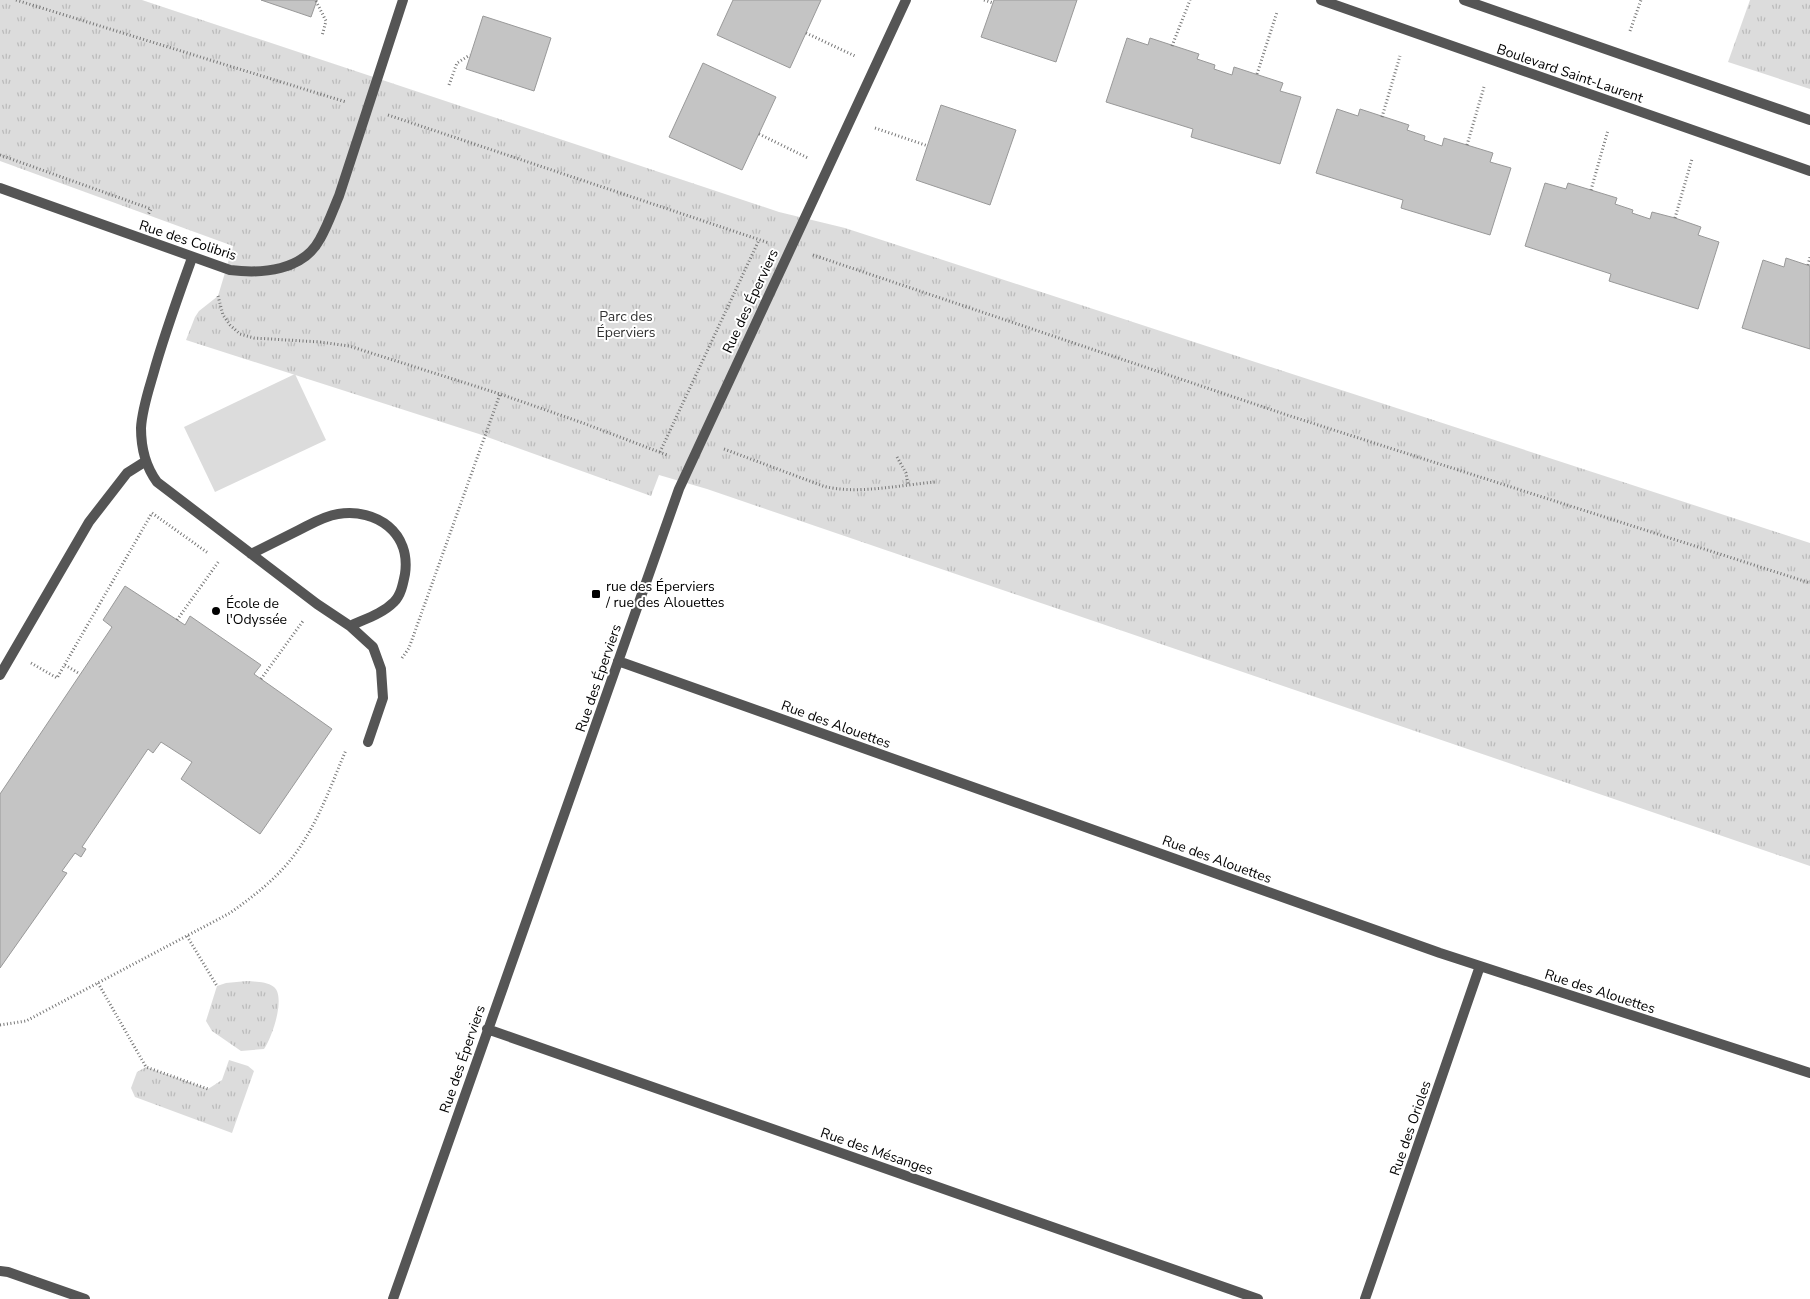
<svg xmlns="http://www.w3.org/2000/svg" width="1810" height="1299" font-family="'Nunito Sans',sans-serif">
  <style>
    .park { fill: url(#park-tufts) }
    .pitch { fill: #dcdcdc }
    .building { fill: #c4c4c4; stroke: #999 }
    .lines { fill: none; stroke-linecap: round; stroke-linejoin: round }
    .path { stroke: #777; stroke-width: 3; stroke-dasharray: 1 2.5; stroke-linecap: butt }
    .service { stroke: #555; stroke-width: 10 }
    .minor { stroke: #555; stroke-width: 10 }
    .tertiary { stroke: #555; stroke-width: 10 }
    .poi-dot { fill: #000; stroke: #fff; stroke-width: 2 }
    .labels { text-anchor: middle; stroke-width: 4; stroke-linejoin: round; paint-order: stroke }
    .street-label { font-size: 14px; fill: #000; stroke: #fff }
    .park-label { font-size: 14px; fill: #333; stroke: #fff }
    .poi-label { font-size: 14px; fill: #000; stroke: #fff; text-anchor: start }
  </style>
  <defs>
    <pattern id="park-tufts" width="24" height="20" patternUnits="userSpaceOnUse" patternTransform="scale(1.25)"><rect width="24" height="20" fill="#dcdcdc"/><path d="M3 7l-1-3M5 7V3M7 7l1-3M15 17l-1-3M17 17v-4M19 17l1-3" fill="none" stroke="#bbb"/></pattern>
  </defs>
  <rect width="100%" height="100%" fill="#fff"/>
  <!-- park -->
  <path class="park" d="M0 0H142L779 212 845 228 1810 543V866L707 489 659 475 651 496 479 434 186 340 195 317 199 311 218 296 233 246 0 161Z
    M1750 0H1810V89L1728 62Z
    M247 981C256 982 266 981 274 987 286 997 272 1038 264 1049L241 1051 212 1031 206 1021 217 986 226 983Z
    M229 1060 248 1066 254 1071 232 1133 135 1097 131 1088 137 1072 146 1067 208 1089 222 1080Z"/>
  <!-- pitch -->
  <path class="pitch" d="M295 374 326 440 215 492 184 427Z"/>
  <!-- building -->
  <path class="building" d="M261 0H317L311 17Z
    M733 0H821L790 68 717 35Z
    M994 0H1077L1056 62 981 37Z
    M483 16 551 38 534 91 466 69Z
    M1127 38 1148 45 1150 38 1199 54 1197 59 1215 65 1214 69 1232 75 1234 67 1283 83 1280 91 1301 97 1280 164 1191 137 1193 129 1106 102Z
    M703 63 776 97 742 170 669 137Z
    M941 105 1016 130 990 205 916 180Z
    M1337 109 1358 116 1360 109 1409 125 1407 130 1425 136 1424 140 1442 146 1444 138 1493 153 1490 162 1511 168 1490 235 1401 208 1403 200 1316 173Z
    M1545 183 1566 189 1568 183 1617 198 1615 204 1633 210 1632 213 1650 219 1652 212 1675 218 1701 227 1698 235 1719 242 1698 309 1609 281 1611 274 1525 246Z
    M1786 258 1810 266V349L1742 328 1763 260 1784 267Z
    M125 586 185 625 190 616 261 665 254 674 332 729 260 834 181 779 192 762 161 742 153 753 148 749 82 847 86 849 81 857 75 853 62 871 67 873 0 968V794L112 627 103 620Z"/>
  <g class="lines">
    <!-- path -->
    <path class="path" d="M16 0 346 102
      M984 0 993 3
      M316 1 326 21 322 36
      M1630 31 1641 0
      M806 33 855 56
      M1172 46 1190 0
      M1257 74 1277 12
      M449 85 457 63 470 55
      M388 115 769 243
      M1382 117 1400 56
      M875 128 928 146
      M759 134 808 158
      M1467 145 1484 87
      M0 155 151 209 148 215
      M1591 190 1608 130
      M1675 218 1692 159
      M813 255 1287 415 1810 583
      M1808 265 1810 257
      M218 296 223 315 230 325 240 334 254 338 320 342 349 346 500 394 583 423 667 455
      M724 449 823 486C855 495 901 485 935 482
      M660 452 759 240
      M897 457 906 473 908 484
      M177 620 219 561
      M402 658 409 648 500 394
      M31 663 57 678 152 513 208 553
      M65 665 80 674
      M261 679 303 621
      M187 936 217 986
      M98 983 146 1067 208 1089
      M0 1025 26 1021 230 913C251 898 271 883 288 863 315 831 330 788 346 750"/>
    <!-- service -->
    <path class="service" d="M192 258C178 297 164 335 153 375 148 392 142 410 141 428 141 447 146 467 157 482L317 604 350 626 373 647 381 669 383 698 368 742
      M251 554C267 546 283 538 299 530 311 524 324 516 338 514 377 508 411 533 405 574 403 584 401 595 394 602 382 614 365 619 350 626
      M0 675 89 522 127 473 146 461"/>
    <!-- minor -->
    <path class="minor" d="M0 188 230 270C262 274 303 271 320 239 328 225 333 210 339 196L403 0
      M618 661 1440 953 1810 1073
      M487 1029 1258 1299
      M0 1271 8 1272 85 1299
      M393 1299 679 489 906 0
      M1365 1299 1480 966"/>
    <!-- tertiary -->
    <path class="tertiary" d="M1321 0 1810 171
      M1464 0 1810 120"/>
  </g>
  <!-- markers -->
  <g class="poi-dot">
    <rect x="591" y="589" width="10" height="10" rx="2.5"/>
    <circle cx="216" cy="611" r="5"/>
  </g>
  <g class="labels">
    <!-- street labels -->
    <g class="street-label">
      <text transform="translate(1570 73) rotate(19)" y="5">Boulevard Saint-Laurent</text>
      <text transform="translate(188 240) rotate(18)" y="5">Rue des Colibris</text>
      <text transform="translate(750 301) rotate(-65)" y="5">Rue des Éperviers</text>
      <text transform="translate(598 678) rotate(-71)" y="5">Rue des Éperviers</text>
      <text transform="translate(836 724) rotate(20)" y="5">Rue des Alouettes</text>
      <text transform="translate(1217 859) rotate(20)" y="5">Rue des Alouettes</text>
      <text transform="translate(1600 991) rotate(18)" y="5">Rue des Alouettes</text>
      <text transform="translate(462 1059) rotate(-71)" y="5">Rue des Éperviers</text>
      <text transform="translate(1410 1128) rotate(-71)" y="5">Rue des Orioles</text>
      <text transform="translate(877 1151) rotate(19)" y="5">Rue des Mésanges</text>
    </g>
    <!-- park labels -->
    <g class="park-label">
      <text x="626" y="321">Parc des<tspan x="626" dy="16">Éperviers</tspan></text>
    </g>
    <!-- poi labels -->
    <g class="poi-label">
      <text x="606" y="591">rue des Éperviers<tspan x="606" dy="16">/ rue des Alouettes</tspan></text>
      <text x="226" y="608">École de<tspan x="226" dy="16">l'Odyssée</tspan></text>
    </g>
  </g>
</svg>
